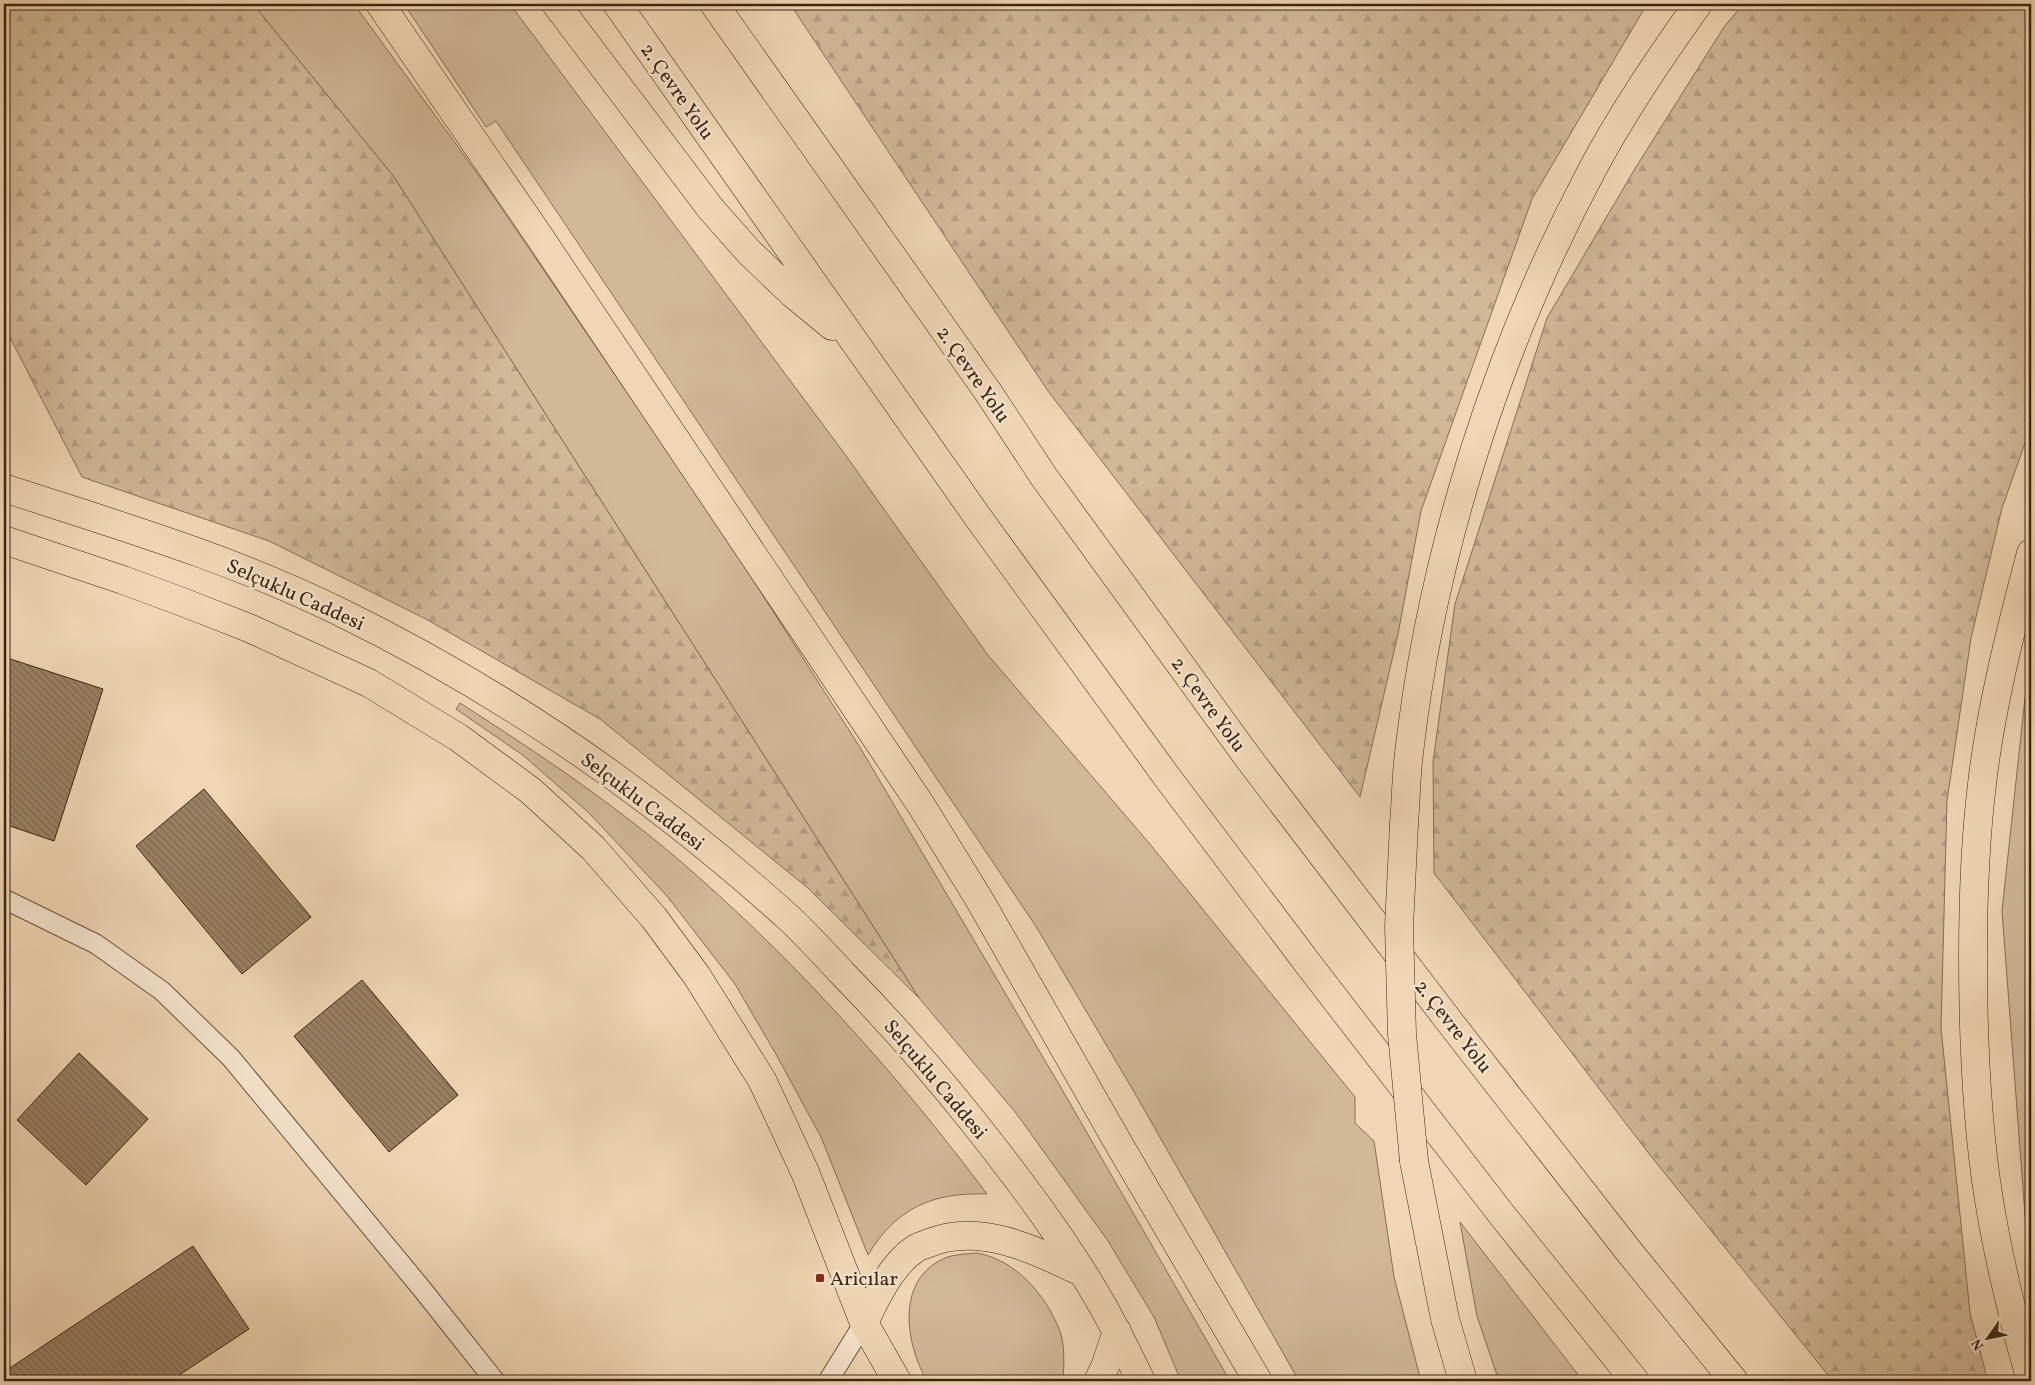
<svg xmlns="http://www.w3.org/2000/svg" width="2035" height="1385" font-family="Vollkorn,serif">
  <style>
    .grass { fill: #d1b898; stroke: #866e54 }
    .forest { fill: url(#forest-firs); stroke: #866e54 }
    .building { fill: url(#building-back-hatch); stroke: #3c2510 }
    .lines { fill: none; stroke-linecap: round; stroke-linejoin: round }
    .service-casing { stroke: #695139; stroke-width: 21 }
    .primary-casing { stroke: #3c2510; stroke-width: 29 }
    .motorway-casing { stroke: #3c2510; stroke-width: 29 }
    .service { stroke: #f5e4ce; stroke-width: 19 }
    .primary { stroke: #f0d6b4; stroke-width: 28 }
    .motorway { stroke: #f0d6b4; stroke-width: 28 }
    .motorway-bridge-casing { stroke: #3c2510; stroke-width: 29; stroke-linecap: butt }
    .motorway-bridge { stroke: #f0d6b4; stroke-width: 28 }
    .poi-dot { fill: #8f2418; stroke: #f5e4ce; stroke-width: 2 }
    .labels { text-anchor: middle; stroke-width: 4.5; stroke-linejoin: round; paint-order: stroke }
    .street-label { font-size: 20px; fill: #3c2510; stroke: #f5e4ce }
    .poi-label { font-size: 20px; fill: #3c2510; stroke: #f5e4ce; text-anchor: start }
  </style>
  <defs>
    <pattern id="forest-firs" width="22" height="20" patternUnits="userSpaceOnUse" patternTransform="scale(1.25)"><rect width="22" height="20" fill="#d1b898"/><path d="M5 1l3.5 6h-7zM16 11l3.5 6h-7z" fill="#b49e82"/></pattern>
    <pattern id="building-back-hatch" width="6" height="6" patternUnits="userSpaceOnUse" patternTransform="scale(1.25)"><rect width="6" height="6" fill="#9a8165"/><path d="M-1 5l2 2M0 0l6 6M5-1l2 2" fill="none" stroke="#7f6952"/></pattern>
  </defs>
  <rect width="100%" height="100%" fill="#f0d6b4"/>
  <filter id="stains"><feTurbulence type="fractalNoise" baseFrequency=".004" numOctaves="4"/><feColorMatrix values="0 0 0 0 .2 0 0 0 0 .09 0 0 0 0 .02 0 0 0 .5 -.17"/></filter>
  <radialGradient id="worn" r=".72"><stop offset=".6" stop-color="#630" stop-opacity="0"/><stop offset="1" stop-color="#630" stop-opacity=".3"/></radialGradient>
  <!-- grass -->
  <path class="grass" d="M253 4H354L485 184 727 539 861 749 1060 1086 1230 1381H1181L1154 1317 1108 1241 1016 1113 919 998 394 177Z
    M404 4H510L844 453 987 654 1149 843 1355 1097V1123L1374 1141 1394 1277 1421 1381H1299L1133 1090 1037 928 496 121 486 127Z
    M2031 676V1240L2026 1228 2002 911 2025 698Z
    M460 703C541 755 622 809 695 874 803 969 900 1078 987 1194 933 1192 896 1208 868 1255L821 1137 777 1056 735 984 667 896 589 813 524 756 456 709Z
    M1460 1222 1583 1381H1499L1477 1316Z
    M977 1253C1016 1260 1046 1295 1060 1331 1065 1345 1064 1367 1063 1381H927C906 1345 895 1281 943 1259 953 1254 966 1254 977 1253Z"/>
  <!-- forest -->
  <path class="forest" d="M4 4H253L394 177 919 998 808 888 600 719 426 619 269 541 82 477 4 326Z
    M790 4H1647L1532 199 1421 511 1398 634 1360 797 1048 391Z
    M1743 4H2031V426L2002 508 1971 638 1947 801 1941 1028 1970 1313 1988 1381H1833L1650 1155 1434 873 1433 762 1455 604 1547 318 1636 167 1724 27Z"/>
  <!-- building -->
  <path class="building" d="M4 657 103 689 54 841 4 824Z
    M204 789 311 917 242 974 136 846Z
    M362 980 458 1095 389 1152 294 1036Z
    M79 1053 148 1119 86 1185 17 1120Z
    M193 1246 249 1329 170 1381H4V1372Z"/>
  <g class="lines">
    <defs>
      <path id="service" d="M4 899 96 944 162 991 231 1058 422 1289 495 1381
        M828 1381 864 1323"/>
      <path id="primary" d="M4 488C117 525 233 559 340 612 504 692 655 797 790 919 808 936 825 955 842 973 889 1021 933 1071 975 1124 1021 1182 1067 1243 1104 1308 1117 1332 1129 1356 1141 1381
        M4 540 123 580 185 603 249 628 369 683 459 738 531 791 593 848 654 918 697 976 762 1080 805 1172 864 1323 897 1381
        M864 1323C875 1299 892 1264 915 1249 919 1246 925 1245 929 1243 980 1222 1035 1250 1081 1272
        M1098 1381 1105 1367 1117 1331"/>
      <path id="motorway" d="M380 4 537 233 921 805 979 899 1120 1146 1258 1381
        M556 4 711 209 749 252 793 294 832 326
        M617 4 982 523 1167 777 1312 969 1502 1215 1635 1381
        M714 4 988 392 1044 477 1249 759 1449 1021 1627 1249 1734 1381
        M1404 824C1406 800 1406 776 1409 753 1432 553 1497 349 1591 172 1622 113 1660 58 1698 4
        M1414 1161 1445 1319 1463 1381
        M2031 1381C2014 1322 1999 1262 1989 1200 1976 1120 1973 1038 1973 957 1973 899 1975 841 1982 784 1991 706 2011 629 2031 553"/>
    </defs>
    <!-- service casing -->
    <use href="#service" class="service-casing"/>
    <!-- primary casing -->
    <use href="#primary" class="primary-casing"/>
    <!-- motorway casing -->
    <use href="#motorway" class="motorway-casing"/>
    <!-- service -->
    <use href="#service" class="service"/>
    <!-- primary -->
    <use href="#primary" class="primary"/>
    <!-- motorway -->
    <use href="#motorway" class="motorway"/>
    <defs>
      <path id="motorway-bridge" d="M1404 824 1399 927 1402 1034 1414 1161"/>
    </defs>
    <!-- motorway-bridge casing -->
    <use href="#motorway-bridge" class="motorway-bridge-casing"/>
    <!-- motorway-bridge -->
    <use href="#motorway-bridge" class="motorway-bridge"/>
  </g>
  <!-- markers -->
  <rect class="poi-dot" x="815" y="1273" width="10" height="10" rx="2.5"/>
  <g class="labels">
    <!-- street labels -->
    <g class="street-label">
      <text transform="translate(678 91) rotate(55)" y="7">2. Çevre Yolu</text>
      <text transform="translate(974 374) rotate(55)" y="7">2. Çevre Yolu</text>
      <text transform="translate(296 594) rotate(24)" y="7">Selçuklu Caddesi</text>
      <text transform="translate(1209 704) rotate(54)" y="7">2. Çevre Yolu</text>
      <text transform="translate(643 801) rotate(37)" y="7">Selçuklu Caddesi</text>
      <text transform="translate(1454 1026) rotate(52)" y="7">2. Çevre Yolu</text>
      <text transform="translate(936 1079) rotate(50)" y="7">Selçuklu Caddesi</text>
    </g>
    <!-- poi labels -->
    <g class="poi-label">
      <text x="830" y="1285">Aricılar</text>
    </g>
  </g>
  <!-- margin -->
  <rect width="2035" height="1385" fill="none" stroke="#f0d6b4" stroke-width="20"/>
  <rect x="5" y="5" width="2025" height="1375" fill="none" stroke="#3c2510" stroke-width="2.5"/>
  <rect x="10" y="10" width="2015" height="1365" fill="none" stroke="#3c2510"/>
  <!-- north arrow -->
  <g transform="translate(1988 1338) rotate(237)" stroke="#f5e4ce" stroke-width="4" paint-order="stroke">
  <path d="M0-4L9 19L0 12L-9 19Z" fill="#3c2510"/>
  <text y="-8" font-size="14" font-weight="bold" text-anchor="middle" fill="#3c2510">N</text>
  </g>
  <rect width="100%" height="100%" filter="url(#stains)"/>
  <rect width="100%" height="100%" fill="url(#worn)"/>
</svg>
